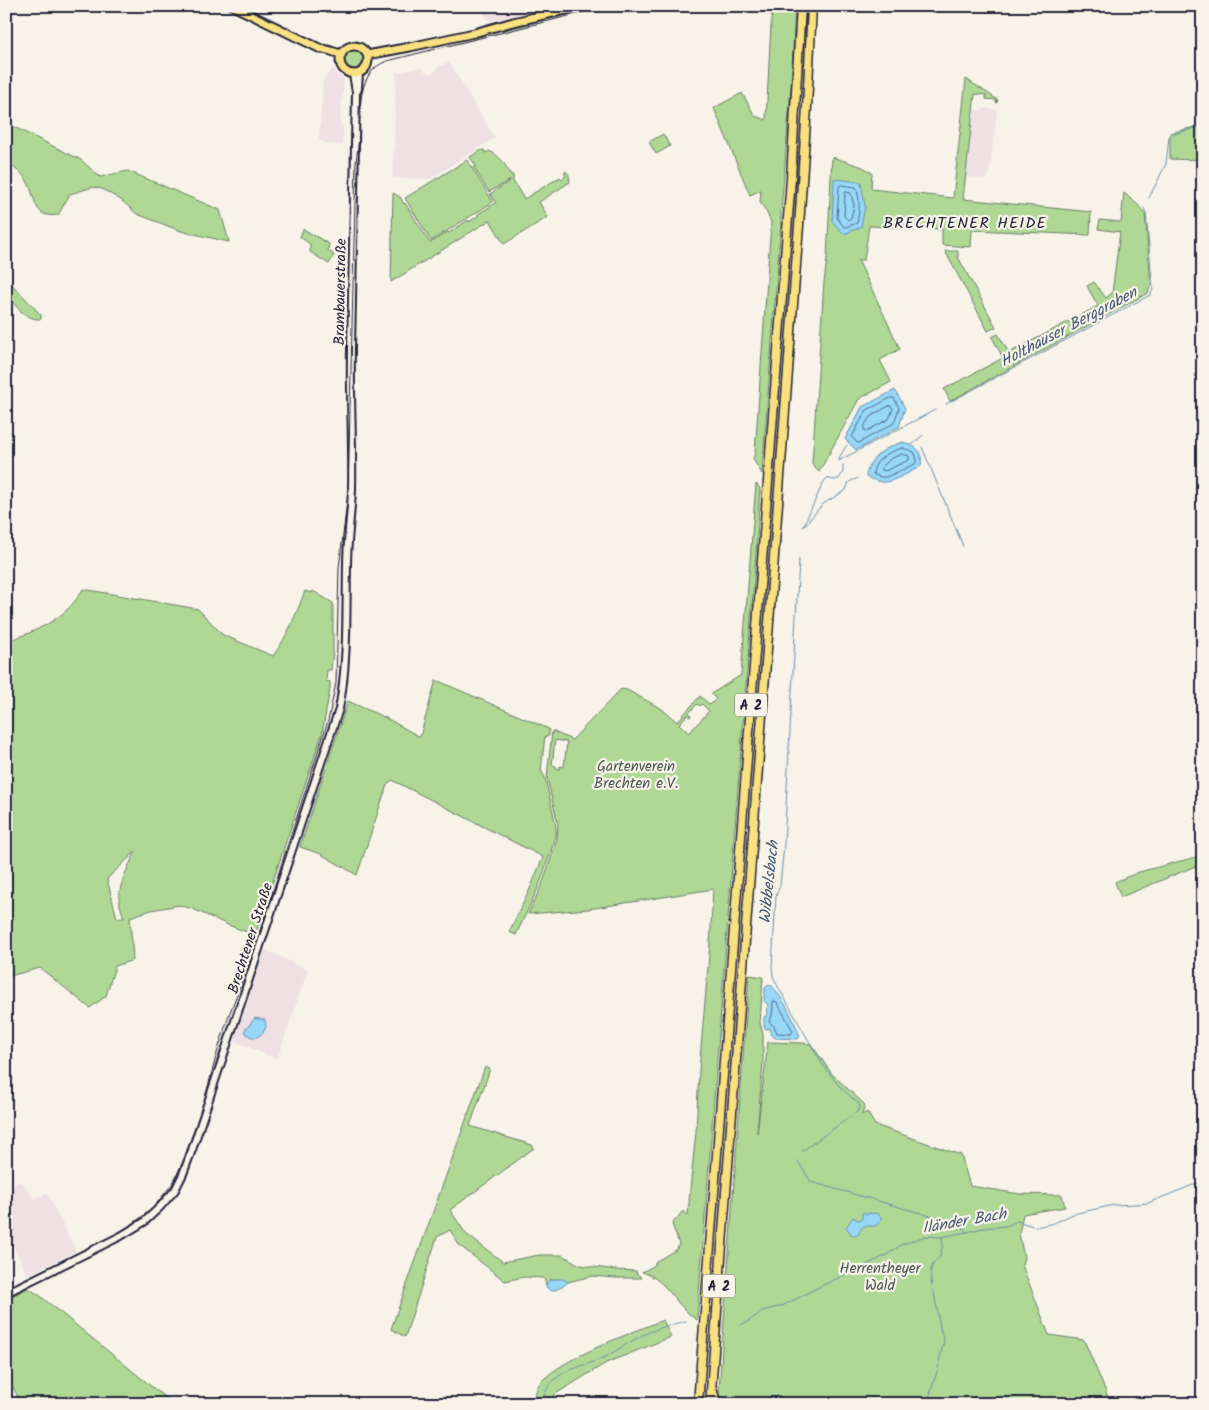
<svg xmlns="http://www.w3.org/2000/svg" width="1209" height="1410" font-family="Kalam,sans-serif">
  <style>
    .built { fill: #efe0e4 }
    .green { fill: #afd894; stroke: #687d68; fill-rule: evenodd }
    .water { fill: #97d7f8; stroke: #688fac }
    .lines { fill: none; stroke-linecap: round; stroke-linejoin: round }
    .shore { stroke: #516a87; stroke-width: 1 }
    .stream { stroke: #688fac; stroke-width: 1 }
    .secondary-casing { stroke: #22223b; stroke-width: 10 }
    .primary-casing { stroke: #22223b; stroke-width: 11 }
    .highway-casing { stroke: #22223b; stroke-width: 11 }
    .secondary { stroke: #f7f3e8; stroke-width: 6 }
    .primary { stroke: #fae180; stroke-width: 7 }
    .highway { stroke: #fae180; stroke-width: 8 }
    .tram { stroke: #22223b; stroke-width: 1 }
    .labels { text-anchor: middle; stroke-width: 4.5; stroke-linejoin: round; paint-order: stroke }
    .shield { fill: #f7f3e8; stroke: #62616f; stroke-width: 1 }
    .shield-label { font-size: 14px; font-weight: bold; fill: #22223b }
    .street-label { font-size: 15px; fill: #22223b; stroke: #f7f3e8 }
    .park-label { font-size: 15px; fill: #4c5956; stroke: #f7f3e8 }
    .neighbourhood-label { font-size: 16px; letter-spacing: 1px; fill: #22223b; stroke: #f7f3e8 }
    .water-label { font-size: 16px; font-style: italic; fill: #455874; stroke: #f7f3e8 }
  </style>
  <rect width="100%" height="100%" fill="#f7f3e8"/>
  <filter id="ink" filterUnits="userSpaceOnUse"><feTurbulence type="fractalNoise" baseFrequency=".02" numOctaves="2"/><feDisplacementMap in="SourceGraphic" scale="10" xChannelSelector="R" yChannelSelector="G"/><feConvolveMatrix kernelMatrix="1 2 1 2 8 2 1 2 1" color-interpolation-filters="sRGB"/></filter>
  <g filter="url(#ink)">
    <!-- built -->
    <path class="built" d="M478 6H553L554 8 489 21Z
      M449 62 495 138 430 179 393 178 396 73 422 67 424 71 430 74 436 71 438 67Z
      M334 68 339 76 344 79 340 125 344 126 342 145 326 144 319 139 323 80Z
      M983 108 997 110 989 175 987 178 984 179 965 177 973 110 983 111Z
      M264 949 308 970 277 1059 232 1040Z
      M20 1182 23 1183 34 1199 47 1193 76 1251 27 1275 6 1229V1191L16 1183Z"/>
    <!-- green -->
    <path class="green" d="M598 6H604L501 31 500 30Z
      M772 6H795L791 88 781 212V222L762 474 753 459 755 453 771 222 766 211 760 202 761 190 750 195 714 108 742 93 755 116 766 120Z
      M343 60a11 11 0 1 1 22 0a11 11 0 1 1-22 0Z
      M966 79 998 100 997 103H996V100L986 99V95L975 94 963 199 1091 212 1090 235 972 230 971 247 942 245V229L869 226 864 260H858L900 349 880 360 891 382 859 399 819 472 814 467 812 463 824 282 827 259 832 157 863 167 872 173 871 189 953 198Z
      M6 121 12 126 81 160 100 177 128 171 220 210 229 242 181 231 137 214 121 200 102 189 93 187 70 194 58 215C32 219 37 198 27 181 24 174 13 167 6 163Z
      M1203 125V160L1170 159V133Z
      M663 134 670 146 656 154 649 142Z
      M482 150H484L486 153 489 151C501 156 505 165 511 175H513V181L524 199 560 177 562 179 566 176 564 172 566 171 569 175 570 182 539 202 548 217 504 244 490 220 391 282 393 193 400 197 404 204 405 203 430 243 448 232 449 233 468 220 469 222 478 216V214L496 203 490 194 510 181V180L489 192 474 168 476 166 470 157Z
      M467 160 493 202 431 241 405 198Z
      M1124 193 1138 205 1145 214 1151 284 1148 293 950 401 944 389 1003 358 992 337 998 334 1009 353 1098 306 1087 286 1094 282 1106 298 1112 293 1120 232 1098 229 1100 220 1121 222Z
      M303 229 329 244 328 250 334 255 329 264 310 252V244L300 237Z
      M945 251H958V257L996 327 988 331Z
      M6 278 41 315V319C25 320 16 306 6 295Z
      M756 484 760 488 756 554 697 1320C675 1306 668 1280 642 1272L655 1265V1262L677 1249 679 1244 672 1224 683 1211 688 1215 690 1189 696 1132 699 1071 710 944 713 889 588 909 528 914 542 885 557 839 558 824 547 778 552 731 572 740 621 689 627 690 662 709 677 722 700 696 710 705 716 699 711 694 741 675ZM697 704 700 706 702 704 709 711 689 733 679 724 687 715 690 717 691 715 689 713ZM555 740 567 742 564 767 560 766V769L556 768V766L552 765Z
      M83 589 198 609 223 635 273 656C288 636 296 614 305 591L312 593 313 591 333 603V651L331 670H327L326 681 330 682V689L322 734 255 935 228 925 193 909 179 905 151 910 130 917 133 960 115 966 106 996 90 1008 40 968 6 977V641C28 635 60 621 74 602 78 598 80 593 83 589ZM136 851C129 865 120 882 119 898 119 904 122 911 124 918H117L107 879Z
      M436 680 549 729V736H545L541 770 545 778 554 817 556 827V836L539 886 516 935 509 932 530 889 543 857 392 780 387 785 357 875 321 854 300 847 348 701 388 719 420 737Z
      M1200 856 1203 863 1121 897 1115 882 1139 872Z
      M749 975 763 977 760 1023 763 1034V1062L757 1133 768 1042 803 1043 811 1044 832 1074 865 1105 862 1115 867 1112 875 1125 961 1155 970 1186 1020 1194 1062 1195 1065 1207 1023 1214 1019 1234 1024 1257 1022 1265 1049 1335 1084 1340 1111 1404H718Z
      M485 1067 490 1069 470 1126 532 1145 534 1148 450 1210 466 1234 503 1262 539 1255H562L580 1265 616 1270 636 1271V1273L642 1278H615L592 1276 568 1282 556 1279 550 1280 547 1283 546 1285 544 1278 524 1277 505 1281 459 1245 450 1230 437 1237 405 1337 391 1329Z
      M28 1288 39 1295 173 1404H21L6 1372V1299Z
      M663 1320 671 1337 606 1363 554 1395 551 1404H534C535 1399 535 1393 537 1388 548 1363 636 1331 663 1320Z"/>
    <!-- water -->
    <path class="water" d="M834 179 861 182 865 206 861 227 844 234 832 221Z
      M895 390 905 408 899 427 856 450 845 439 862 407Z
      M903 442C917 447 923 450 921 466 913 471 894 481 886 482 879 483 872 479 866 477 868 457 886 447 903 442Z
      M768 985H771C784 999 793 1018 800 1036L798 1039 775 1038 771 1034 770 1028 766 1029 764 1027V1017L767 1015 768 1005 764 1001 765 988Z
      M255 1018 265 1020 266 1027C262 1037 252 1042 244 1031Z
      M863 1212 866 1214 876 1213 881 1217V1220C876 1228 873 1226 864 1226L860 1230 859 1234 855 1236 851 1234 846 1227 853 1217 858 1220 862 1219V1214Z
      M556 1279H563L568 1282C563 1287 558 1289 551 1291L547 1288 546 1285C547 1280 552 1280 556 1279Z"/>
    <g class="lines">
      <!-- shore -->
      <path class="shore" d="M841 185 856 187C860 199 860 210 857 223L846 227H844L837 218 839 187Z
        M846 192 851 193 854 206 851 218 848 220 844 216 845 194Z
        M891 398H894L899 408 894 423 859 443 856 442 852 437 866 411Z
        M889 406H891L893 409 889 419 867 431 864 430C865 417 878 412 889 406Z
        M903 448 914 452 917 459 915 464 886 477H880L873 474C874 459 890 451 903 448Z
        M903 454 909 456V460L885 471 882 470V467L890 459Z
        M774 1001 777 1002 793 1031 791 1034 777 1033 774 1026 769 1022 772 1016 773 1003Z"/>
      <!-- stream -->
      <path class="stream" d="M1174 134 1203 126
        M1149 198 1166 164 1169 137
        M946 404 1150 295 1153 290 1146 213 1144 208
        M912 445 923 435
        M922 447 963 546
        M839 460 840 456 847 445
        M840 461V460L935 410
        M804 526 823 504 846 490 849 482 858 478
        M803 527 823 483 827 478 833 480 839 479 843 472V465
        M799 559 784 845 780 885 776 896 772 966 773 976 776 983 822 1064 840 1087 859 1104 860 1108 857 1112 802 1151
        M798 1161 811 1182 959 1224 967 1232
        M932 1286C929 1274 930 1264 940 1257L943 1243 942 1237
        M932 1290 934 1292 941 1332 944 1340 939 1362
        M741 1325 749 1321 762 1311 782 1306 819 1287 885 1256 901 1245 912 1241 925 1236 940 1237 967 1232 983 1228 1007 1226 1017 1221 1036 1227 1054 1223 1073 1214 1114 1205 1137 1204 1148 1203 1203 1181
        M542 1404C544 1395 547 1386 554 1380 565 1369 588 1365 603 1358 615 1352 627 1343 639 1337 654 1329 670 1325 686 1321
        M927 1404 939 1365"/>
      <defs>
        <path id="secondary" d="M353 74 356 92
          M6 1293 121 1236 144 1222 160 1207 175 1190 183 1174 192 1150 339 709C348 663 346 613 347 565 347 540 351 515 352 490 353 443 350 396 351 349L356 93 358 89 359 73"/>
        <path id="primary" d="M233 6 321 49C328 49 335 53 342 54
          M340 60a14 14 0 1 1 28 0a14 14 0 1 1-28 0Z
          M367 55 410 47 474 33 513 22 583 6"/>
        <path id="highway" d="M712 1389 717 1404
          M698 1404 791 178 801 6
          M710 1404 800 212 807 107 812 6"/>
      </defs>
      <!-- secondary casing -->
      <use href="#secondary" class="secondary-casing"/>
      <!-- primary casing -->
      <use href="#primary" class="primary-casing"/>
      <!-- highway casing -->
      <use href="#highway" class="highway-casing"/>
      <!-- secondary -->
      <use href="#secondary" class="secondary"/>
      <!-- primary -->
      <use href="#primary" class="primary"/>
      <!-- highway -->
      <use href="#highway" class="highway"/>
      <!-- tram -->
      <path class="tram" d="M6 1289 108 1238 130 1226 153 1208 173 1183 184 1159 205 1098 217 1053 229 1015 251 958 328 721 336 683 339 568 348 493 356 163C357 153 359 142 359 132 361 106 357 72 387 61L609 6"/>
    </g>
  </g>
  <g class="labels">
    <!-- shield labels -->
    <g class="shield">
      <rect x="735" y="693.5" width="32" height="23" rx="4"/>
      <rect x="703" y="1274.5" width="32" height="23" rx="4"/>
    </g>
    <g class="shield-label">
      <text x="751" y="710">A 2</text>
      <text x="719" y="1291">A 2</text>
    </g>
    <!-- street labels -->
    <g class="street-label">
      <text transform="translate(340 292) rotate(-89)" y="5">Brambauerstraße</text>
      <text transform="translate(250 938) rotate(-72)" y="5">Brechtener Straße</text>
    </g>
    <!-- park labels -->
    <g class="park-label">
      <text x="636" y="771">Gartenverein<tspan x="636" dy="17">Brechten e.V.</tspan></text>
      <text x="880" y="1273">Herrentheyer<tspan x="880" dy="17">Wald</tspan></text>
    </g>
    <!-- neighbourhood labels -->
    <g class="neighbourhood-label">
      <text x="965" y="228">BRECHTENER HEIDE</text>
    </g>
    <!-- water labels -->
    <g class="water-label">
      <text transform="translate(1068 326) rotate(-28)" y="6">Holthauser Berggraben</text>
      <text transform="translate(768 882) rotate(-84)" y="6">Wibbelsbach</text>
      <text transform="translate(964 1220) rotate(-10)" y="6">Iländer Bach</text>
    </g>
  </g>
  <!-- margin -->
  <rect width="1209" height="1410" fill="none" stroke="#f7f3e8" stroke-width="25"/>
  <rect x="12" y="12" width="1184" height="1385" fill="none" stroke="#22223b" stroke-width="2" filter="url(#ink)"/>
</svg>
